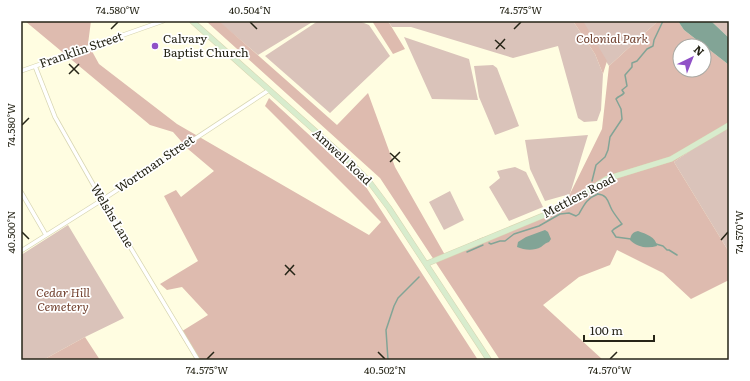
<svg xmlns="http://www.w3.org/2000/svg" width="750" height="381" font-family="Literata,serif">
  <style>
    .green { fill: #dac3ba }
    .forest { fill: #debbaf; fill-rule: evenodd }
    .water { fill: #82a496 }
    .lines { fill: none; stroke-linecap: round; stroke-linejoin: round }
    .stream { stroke: #82a496; stroke-width: 1.5 }
    .street-casing { stroke: #d8d6b3; stroke-width: 5 }
    .secondary-casing { stroke: #d8d6b3; stroke-width: 6 }
    .street { stroke: #fff; stroke-width: 3.5 }
    .secondary { stroke: #d8eccd; stroke-width: 5 }
    .ticks { fill: none; stroke: #262517; stroke-width: 1.5 }
    .poi-dot { fill: #9051c7; stroke: #fff; stroke-width: 1.5 }
    .labels { text-anchor: middle; stroke-width: 3.5; stroke-linejoin: round; paint-order: stroke }
    .poi-label { font-size: 12px; fill: #262517; stroke: #fff; text-anchor: start }
    .park-label { font-size: 12px; font-style: italic; fill: #734331; stroke: #fff }
    .street-label { font-size: 12px; fill: #262517; stroke: #fff }
    .neatline { fill: none; stroke: #262517; stroke-width: 1.5 }
    .ticks-label { font-size: 10px; text-anchor: middle; fill: #262517 }
  </style>
  <rect width="100%" height="100%" fill="#fffde1"/>
  <!-- green -->
  <path class="green" d="M218 21H314L258 55Z
    M318 21H359L369 25 390 56 330 113 265 56Z
    M388 21H573L595 54 603 74 601 110 597 121 584 122 578 118 558 46 513 58 411 27H392Z
    M580 21H658L609 66Z
    M711 21H729V38Z
    M404 37 469 59 478 100 432 99Z
    M493 65 497 68 519 126 495 135 479 97 474 66Z
    M729 124V252L674 162Z
    M588 135 570 194 545 201 530 169 525 140Z
    M515 167 526 172 543 207 509 221 489 187 500 178 497 171Z
    M450 191 464 220 444 230 429 202Z
    M68 225 124 318 85 337 43 360H21V255Z"/>
  <!-- forest -->
  <path class="forest" d="M25 21H91L88 44 99 64 177 124 369 235 381 222 265 106 269 98 366 187 478 360H196L179 333 208 315 182 287 167 290 160 284 198 261 164 196 176 190 181 197 214 171 188 149 173 132 150 125Z
    M206 21H219L337 125 368 93 395 167 445 255 481 238 510 229 564 206 602 129 609 66 658 21H678L684 30 729 65V124L674 162 729 252V280L691 299 663 273 617 250 610 265 579 277 543 305 603 360H500L380 178ZM680 46H704V70H680Z
    M372 21H388L405 49 393 54Z
    M573 21H583L607 61 603 74 595 54Z
    M85 337 100 360H43Z"/>
  <!-- water -->
  <path class="water" d="M678 21H711L729 38V65L684 30Z
    M545 230 548 232 551 239 549 242C545 243 544 245 541 247 534 251 524 250 517 247L518 242 526 237Z
    M638 231C646 234 656 237 657 246 647 249 637 247 630 240 631 234 633 232 638 231Z"/>
  <g class="lines">
    <!-- stream -->
    <path class="stream" d="M592 181 596 165 605 157 608 150 610 137 622 119 621 109 616 99C618 96 622 96 624 93L622 90 627 86 625 75 632 67V63L637 61 647 49 653 46 654 40 663 21
      M598 194C608 195 608 203 612 210 615 215 619 220 622 224L614 229 612 231 616 237 631 239
      M489 243 491 244 500 241H505L514 234 539 226 560 214 569 213 576 216 579 214C584 205 587 198 598 194L596 189
      M656 244 663 246 667 250H669L677 255
      M467 252 483 245
      M388 360 386 330 394 306 398 298 419 277"/>
    <defs>
      <path id="street" d="M35 66 55 117 102 200 198 360
        M21 71 163 21
        M21 192 46 235
        M21 251 102 200 269 90"/>
      <path id="secondary" d="M192 21 350 162 368 180 389 208 489 360
        M426 264 559 209 606 179 671 159 729 125"/>
    </defs>
    <!-- street casing -->
    <use href="#street" class="street-casing"/>
    <!-- secondary casing -->
    <use href="#secondary" class="secondary-casing"/>
    <!-- street -->
    <use href="#street" class="street"/>
    <!-- secondary -->
    <use href="#secondary" class="secondary"/>
  </g>
  <!-- ticks -->
  <path class="ticks" d="M250 22 257 29M111 29 118 22M514 29 521 22M495 40 505 49M496 49 505 39M69 64 79 74M69 74 79 64M22 125 29 118M390 153 400 162M390 162 400 152M22 232 29 239M721 240 728 232M285 265 295 275M285 275 294 265M378 352 385 359M207 359 214 352M610 359 617 352"/>
  <!-- markers -->
  <circle class="poi-dot" cx="155" cy="46" r="4"/>
  <g class="labels">
    <!-- poi labels -->
    <g class="poi-label">
      <text x="163" y="43">Calvary<tspan x="163" dy="14">Baptist Church</tspan></text>
    </g>
    <!-- park labels -->
    <g class="park-label">
      <text x="612" y="43">Colonial Park</text>
      <text x="63" y="297">Cedar Hill<tspan x="63" dy="14">Cemetery</tspan></text>
    </g>
    <!-- street labels -->
    <g class="street-label">
      <text transform="translate(81 50) rotate(-19)" y="4">Franklin Street</text>
      <text transform="translate(342 157) rotate(43)" y="4">Amwell Road</text>
      <text transform="translate(155 164) rotate(-34)" y="4">Wortman Street</text>
      <text transform="translate(579 196) rotate(-28)" y="4">Mettlers Road</text>
      <text transform="translate(112 216) rotate(59)" y="4">Welshs Lane</text>
    </g>
  </g>
  <!-- border -->
  <rect width="750" height="381" fill="none" stroke="#ffffff" stroke-width="44"/>
  <!-- north arrow -->
  <g transform="translate(692 58) rotate(43)"><circle r="19" fill="#ffffff" stroke="#a8a8a2"/>
  <path d="M0-3L7 15L0 10L-7 15Z" fill="#9051c7"/>
  <text y="-6" font-size="11" font-weight="bold" text-anchor="middle" fill="#262517">N</text>
  </g>
  <!-- scale -->
  <path d="M584 335v6h70v-6" fill="none" stroke="#262517" stroke-width="2"/>
  <text x="590" y="335" font-size="12" fill="#262517" stroke="#ffffff" stroke-width="3" paint-order="stroke">100 m</text>
  <rect x="22" y="22" width="706" height="337" class="neatline"/>
  <g class="ticks-label">
    <text x="118" y="14">74.580°W</text>
    <text x="250" y="14">40.504°N</text>
    <text x="521" y="14">74.575°W</text>
    <text transform="translate(11 125) rotate(-90)" y="4">74.580°W</text>
    <text transform="translate(11 232) rotate(-90)" y="4">40.500°N</text>
    <text transform="translate(739 232) rotate(-90)" y="4">74.570°W</text>
    <text x="207" y="374">74.575°W</text>
    <text x="385" y="374">40.502°N</text>
    <text x="610" y="374">74.570°W</text>
  </g>
</svg>
